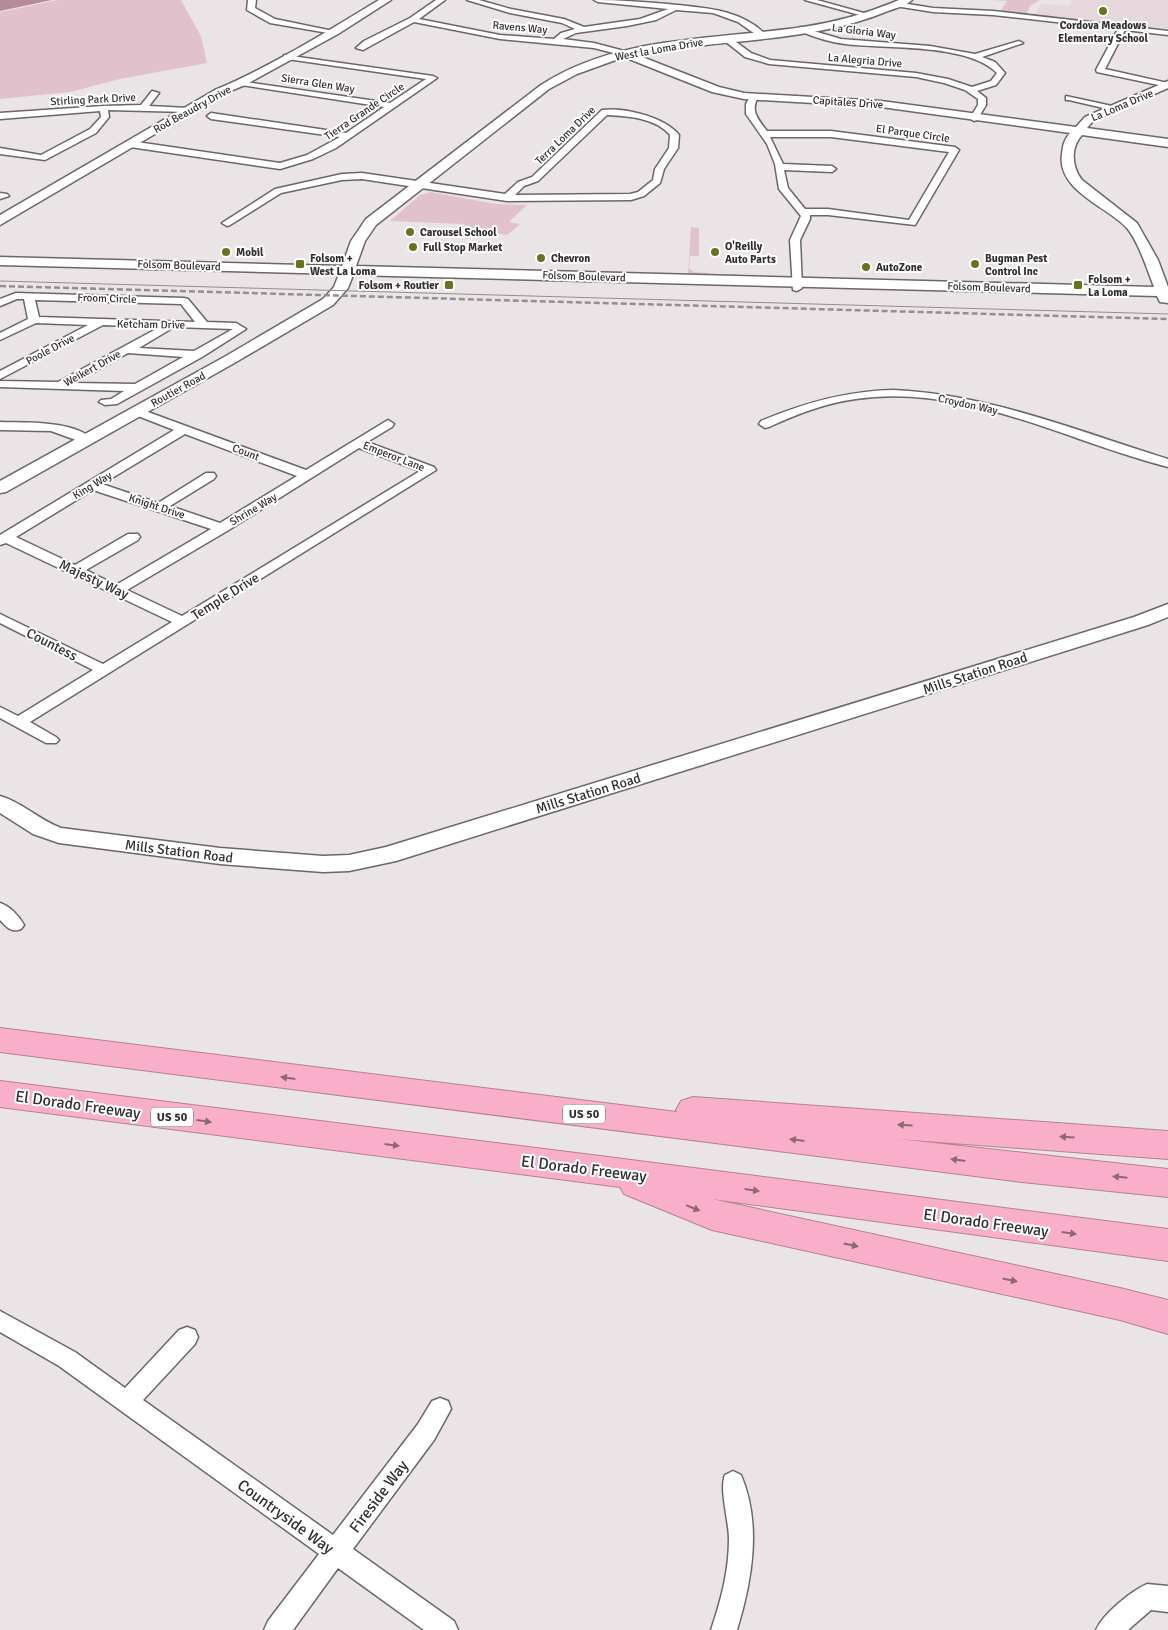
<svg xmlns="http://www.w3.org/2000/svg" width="1168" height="1630" font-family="Signika,sans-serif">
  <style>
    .built { fill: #e6d7dc }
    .green { fill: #e1c2cc }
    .water { fill: #b58b9a }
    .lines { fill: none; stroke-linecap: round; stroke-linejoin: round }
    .street-casing { stroke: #6c6668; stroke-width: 3 }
    .secondary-casing { stroke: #6c6668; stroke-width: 3 }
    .highway-casing { stroke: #b38293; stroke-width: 2 }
    .street { fill: #fff; fill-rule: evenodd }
    .secondary { fill: #fff; fill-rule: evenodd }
    .highway { fill: #f9aec9; fill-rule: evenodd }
    .tram { stroke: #938e90; stroke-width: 1 }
    .rail { stroke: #938e90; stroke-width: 2.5; stroke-dasharray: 6 3; stroke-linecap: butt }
    .oneway { fill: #8c6875 }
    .poi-dot { fill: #68731e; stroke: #fff; stroke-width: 2 }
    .labels { text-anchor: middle; stroke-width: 4; stroke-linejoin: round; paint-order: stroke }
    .far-poi-label { font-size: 11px; font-weight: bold; fill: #322f30; stroke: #fff; text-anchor: start }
    .far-street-label { font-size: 11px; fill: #322f30; stroke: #fff }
    .shield { fill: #fff; stroke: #706d6e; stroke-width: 1 }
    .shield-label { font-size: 12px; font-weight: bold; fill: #322f30 }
    .street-label { font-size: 14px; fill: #322f30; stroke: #fff }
    .near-street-label { font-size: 16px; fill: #322f30; stroke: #fff }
  </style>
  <rect width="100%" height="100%" fill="#ebe4e6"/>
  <!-- built -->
  <path class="built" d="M1073 0H1168V30L1034 16 1042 4 1070 6Z"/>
  <!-- green -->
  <path class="green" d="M58 0H181L201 36 207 63 120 79 70 92 0 99V12Z
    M992 0H1040L1030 6 1026 15 1000 12 1007 1Z
    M430 192 496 204 527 205 509 222 520 224 507 235 466 228 464 224 390 221 420 195Z
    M691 227 699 228V256H690L689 268 694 272 709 273V275H688Z"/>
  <!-- water -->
  <path class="water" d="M0 0H52L0 11Z"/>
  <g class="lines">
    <defs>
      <path id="street" d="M248 0H256L255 8 275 19 338 32 334 34 270 23 247 10Z
        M436 0H445L419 19 500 35 554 39 561 33 575 29 562 23 510 13 467 0H479L511 9 564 19 584 27 640 19 668 9 598 2 594 0C619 0 643 2 668 4 701 8 739 8 765 34L758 36 738 22 713 13 676 10 656 20 627 26 576 33 563 39 594 43 628 52 629 54 625 56 594 48 500 39 414 22 363 50 356 48 364 41 410 18Z
        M805 0H817L871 15 867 17Z
        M895 2 933 8 993 11 1168 31V35L1125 30 1105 69 1168 83V87L1097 72 1096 70 1118 29 993 15 933 12 895 6Z
        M800 27 841 39 930 46 975 54 1019 41 1023 43 982 57 995 62 1005 73 996 85 977 91 986 98V105L977 120 974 121 970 118 978 105V99L965 90 944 83 916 77 769 64 745 57 721 38 728 36 751 53 770 60 916 73 948 79 972 87 991 81 997 73C968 43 885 49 845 44 829 42 814 37 800 31Z
        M284 55 433 76 437 78 336 148 313 159 280 169 130 147 126 144 130 141 280 163 307 155 340 137 211 119 207 116 211 113 346 133 384 107 241 85 237 83 238 81 390 103 426 79 287 59H284Z
        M152 91 159 93 149 106 188 108 192 110 188 112 108 110 109 117 96 133 45 160 0 154V148L41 155 90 129 101 117 100 111 0 119V113L103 106 141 105Z
        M751 95 758 97C750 111 758 119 767 131H831L955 147 959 150 915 225 828 215H810V219L800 240 802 288 797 291 793 290 790 240 801 216 779 189 775 164 767 144 746 114V104ZM770 137H831L949 152 909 220 828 209H805L788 188 784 170 832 172 836 169 832 166 783 164Z
        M1066 96 1112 106 1116 108 1112 110 1069 100H1066Z
        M602 110C624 107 665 117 679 135L678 148 664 169 660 183 644 196 631 200 507 201 362 179 342 180 281 193 230 225 227 226 222 223 275 189 342 174 362 173 505 194 518 182 532 177ZM607 115C628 116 656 118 670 135L669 148 655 169 653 180 638 192 630 194 515 195 524 186 538 181Z
        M0 193 7 194 9 196 0 199Z
        M16 293 184 298 188 299 207 322 236 323 246 329 202 357 117 404 105 405 99 402 101 400 111 399 124 391 0 387V381L58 382 160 327 103 325 0 379V371L88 325 36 323 0 340V333L28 319 24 299H17L0 306V299ZM35 300 181 304 195 322 39 317ZM174 327 233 329 194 351 139 348ZM128 353 183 357 135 384 74 383Z
        M893 390C988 394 1078 431 1168 459V467C1066 441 964 383 856 399 825 403 797 414 769 427L765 428 759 424 761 421C804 403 846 391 893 390Z
        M137 408 306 470 388 420 394 424 392 427 367 442 434 467 436 470 30 722 56 737 59 740 56 743H46L0 718V707L18 716 93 670 0 623V614L103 664 172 622 6 543 0 545V535L174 430 133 414 131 412ZM185 434 297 476 220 523 170 506 214 479 216 476 214 473H206L158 503 102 484ZM359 448 420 471 182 616 127 590 227 531ZM93 490 211 529 116 585 86 570 138 540 140 537 138 534H128L75 565 16 537Z
        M0 422C25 423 75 420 93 440L87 444 51 431 0 430Z
        M0 903C10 906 19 916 24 925L21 929C11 933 7 927 0 920Z
        M0 1311 75 1352 125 1388 179 1330 187 1327 195 1330 198 1337 195 1344 143 1400 333 1535 418 1424 432 1401 440 1398 448 1401 451 1409 434 1440 353 1549 454 1621 458 1630H424L338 1568 293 1630H264L268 1621 319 1554 59 1366 0 1332Z
        M733 1471 741 1475C762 1524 752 1581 737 1630H711C721 1600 729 1571 729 1539 729 1521 719 1489 725 1475Z
        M1147 1584 1168 1586V1612L1151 1610 1128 1630H1096C1103 1614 1131 1591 1147 1584Z"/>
      <path id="secondary" d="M379 0H391L338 34 245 85 223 94 0 225V215L215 90C272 66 326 32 379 0Z
        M899 0H912C906 6 896 8 888 11 809 44 719 38 637 55L719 87 744 93 881 101 1076 127 1085 117 1168 81V88L1093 121 1087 128 1168 139V147L1082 135C1070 148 1072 167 1082 180L1137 223 1158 260 1168 287V303L1160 302 1157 296 353 275 348 288 333 305 236 362 6 492 0 493V481L226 356 323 299 334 287 339 274 0 265V257L342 266 351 241 366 219 541 85C618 35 716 40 803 27 837 22 868 13 899 0ZM624 57 712 92 744 99 881 107 1070 133C1064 140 1063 145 1062 154 1056 190 1108 207 1127 228 1139 243 1147 269 1154 287L356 266 365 241 376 225 549 89 577 74Z
        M1168 604V617L1148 625 396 861 349 871 323 872 220 864 59 843 33 834 0 813V796C22 802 39 820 61 828L220 848 323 856 349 855 386 847 1134 617Z"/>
      <path id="highway" d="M0 1028 677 1112 676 1110 681 1101 693 1097 1168 1131V1159L898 1139 1168 1169V1197L1022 1182 0 1052Z
        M0 1081 600 1156 1168 1229V1261L712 1199 1120 1288 1168 1300V1334L1120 1320 712 1230 624 1194 620 1187 0 1107Z"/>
    </defs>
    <!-- street casing -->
    <use href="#street" class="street-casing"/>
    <!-- secondary casing -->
    <use href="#secondary" class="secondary-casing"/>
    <!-- highway casing -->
    <use href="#highway" class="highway-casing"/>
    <!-- street -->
    <use href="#street" class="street"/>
    <!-- secondary -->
    <use href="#secondary" class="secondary"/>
    <!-- highway -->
    <use href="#highway" class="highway"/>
    <!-- tram -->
    <path class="tram" d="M0 281 1168 314"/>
    <!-- rail -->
    <path class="rail" d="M0 286 1168 319"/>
  </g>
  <!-- one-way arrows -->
  <defs><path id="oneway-solid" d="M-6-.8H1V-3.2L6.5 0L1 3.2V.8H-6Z" transform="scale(1.25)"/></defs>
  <g class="oneway">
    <use href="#oneway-solid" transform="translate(288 1078) rotate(-172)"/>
    <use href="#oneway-solid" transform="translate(204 1121) rotate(8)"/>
    <use href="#oneway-solid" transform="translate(905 1125) rotate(-176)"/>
    <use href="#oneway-solid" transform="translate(1067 1137) rotate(-176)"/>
    <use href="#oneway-solid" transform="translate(797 1140) rotate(-173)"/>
    <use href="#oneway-solid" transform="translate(392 1145) rotate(7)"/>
    <use href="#oneway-solid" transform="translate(958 1160) rotate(-173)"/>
    <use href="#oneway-solid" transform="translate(1120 1177) rotate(-174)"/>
    <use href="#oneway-solid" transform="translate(752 1190) rotate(8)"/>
    <use href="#oneway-solid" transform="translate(693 1208) rotate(22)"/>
    <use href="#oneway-solid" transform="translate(1069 1233) rotate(8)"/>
    <use href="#oneway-solid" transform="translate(851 1245) rotate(12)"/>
    <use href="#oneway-solid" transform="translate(1010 1280) rotate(12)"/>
  </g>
  <!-- markers -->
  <g class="poi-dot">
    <circle cx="1103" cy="11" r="5"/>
    <circle cx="410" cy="232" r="5"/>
    <circle cx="413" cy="247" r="5"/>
    <circle cx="226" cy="252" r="5"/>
    <circle cx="715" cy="252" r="5"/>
    <circle cx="541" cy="258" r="5"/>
    <rect x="295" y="259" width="10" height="10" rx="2.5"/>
    <circle cx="975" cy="264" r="5"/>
    <circle cx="866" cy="267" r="5"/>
    <rect x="444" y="280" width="10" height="10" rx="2.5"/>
    <rect x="1073" y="280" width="10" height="10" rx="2.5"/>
  </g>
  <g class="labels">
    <!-- far-poi labels -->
    <g class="far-poi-label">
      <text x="1103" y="29" text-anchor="middle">Cordova Meadows<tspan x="1103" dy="13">Elementary School</tspan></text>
      <text x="420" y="236">Carousel School</text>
      <text x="725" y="250">O'Reilly<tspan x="725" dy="13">Auto Parts</tspan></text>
      <text x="423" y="251">Full Stop Market</text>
      <text x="236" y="256">Mobil</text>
      <text x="310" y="262">Folsom +<tspan x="310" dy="13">West La Loma</tspan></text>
      <text x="551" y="262">Chevron</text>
      <text x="985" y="262">Bugman Pest<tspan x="985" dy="13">Control Inc</tspan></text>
      <text x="876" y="271">AutoZone</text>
      <text x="1088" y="283">Folsom +<tspan x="1088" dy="13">La Loma</tspan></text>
      <text x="439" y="289" text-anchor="end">Folsom + Routier</text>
    </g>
    <!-- far-street labels -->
    <g class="far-street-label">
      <text transform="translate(520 27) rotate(5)" y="4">Ravens Way</text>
      <text transform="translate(864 31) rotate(7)" y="4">La Gloria Way</text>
      <text transform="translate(659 49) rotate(-10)" y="4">West la Loma Drive</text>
      <text transform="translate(865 60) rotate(5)" y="4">La Alegria Drive</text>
      <text transform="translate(318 83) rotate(9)" y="4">Sierra Glen Way</text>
      <text transform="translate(93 99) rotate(-3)" y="4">Stirling Park Drive</text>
      <text transform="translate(848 102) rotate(4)" y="4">Capitales Drive</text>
      <text transform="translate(1122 105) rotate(-23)" y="4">La Loma Drive</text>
      <text transform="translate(192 109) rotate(-29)" y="4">Rod Beaudry Drive</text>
      <text transform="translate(364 111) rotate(-34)" y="4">Tierra Grande Circle</text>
      <text transform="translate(913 133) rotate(8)" y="4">El Parque Circle</text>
      <text transform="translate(565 135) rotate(-44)" y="4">Terra Loma Drive</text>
      <text transform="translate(179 265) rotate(2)" y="4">Folsom Boulevard</text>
      <text transform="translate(584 276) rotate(2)" y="4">Folsom Boulevard</text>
      <text transform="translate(989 287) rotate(2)" y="4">Folsom Boulevard</text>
      <text transform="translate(107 298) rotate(2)" y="4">Froom Circle</text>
      <text transform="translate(151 324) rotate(1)" y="4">Ketcham Drive</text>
      <text transform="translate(50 349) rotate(-28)" y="4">Poole Drive</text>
      <text transform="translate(92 368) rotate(-29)" y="4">Weikert Drive</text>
      <text transform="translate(178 389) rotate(-29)" y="4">Routier Road</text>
      <text transform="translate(968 404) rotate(12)" y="4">Croydon Way</text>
      <text transform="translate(246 452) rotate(21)" y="4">Count</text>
      <text transform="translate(394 456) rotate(21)" y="4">Emperor Lane</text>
      <text transform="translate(92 485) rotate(-31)" y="4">King Way</text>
      <text transform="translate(157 506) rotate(18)" y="4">Knight Drive</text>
      <text transform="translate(253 509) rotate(-31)" y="4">Shrine Way</text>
    </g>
    <!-- shield labels -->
    <g class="shield">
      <rect x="563" y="1104.5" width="42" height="19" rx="4"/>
      <rect x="151" y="1107.5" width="42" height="19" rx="4"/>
    </g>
    <g class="shield-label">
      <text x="584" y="1118">US 50</text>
      <text x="172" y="1121">US 50</text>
    </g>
    <!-- street labels -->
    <g class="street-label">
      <text transform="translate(94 579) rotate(25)" y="5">Majesty Way</text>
      <text transform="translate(225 596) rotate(-32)" y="5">Temple Drive</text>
      <text transform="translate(52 644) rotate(27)" y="5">Countess</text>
      <text transform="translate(975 673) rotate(-18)" y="5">Mills Station Road</text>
      <text transform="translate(588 793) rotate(-17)" y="5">Mills Station Road</text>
      <text transform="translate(179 851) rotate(7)" y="5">Mills Station Road</text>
    </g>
    <!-- near-street labels -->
    <g class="near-street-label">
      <text transform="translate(78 1104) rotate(8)" y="6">El Dorado Freeway</text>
      <text transform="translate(584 1168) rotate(7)" y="6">El Dorado Freeway</text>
      <text transform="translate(986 1222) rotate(8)" y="6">El Dorado Freeway</text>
      <text transform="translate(378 1496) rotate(-53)" y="6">Fireside Way</text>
      <text transform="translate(286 1516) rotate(36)" y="6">Countryside Way</text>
    </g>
  </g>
</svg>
